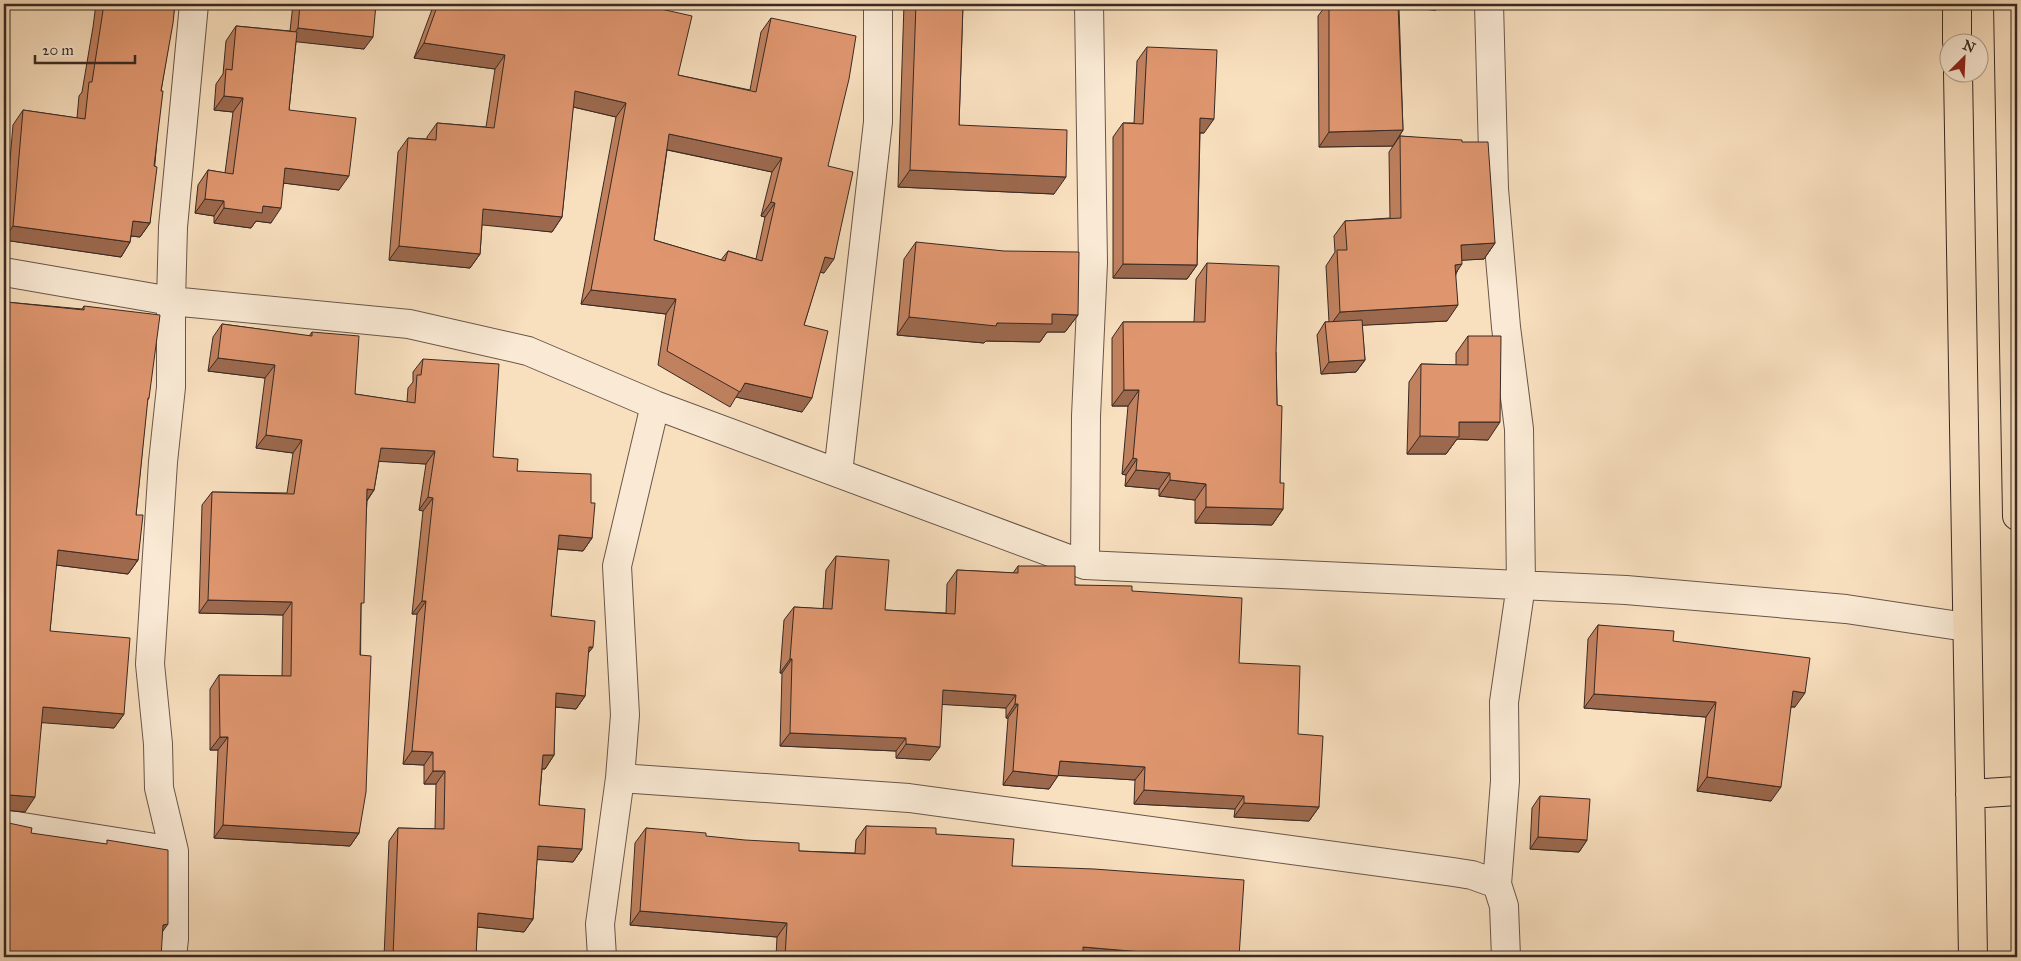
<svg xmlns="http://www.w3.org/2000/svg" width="2021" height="961" font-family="'IM FELL Great Primer',serif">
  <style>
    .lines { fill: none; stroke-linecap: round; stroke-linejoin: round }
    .street-casing { stroke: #69564a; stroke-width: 30 }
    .highway-casing { stroke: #392923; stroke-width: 30 }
    .street { stroke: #faead5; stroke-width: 28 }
    .highway { stroke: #f8dfbe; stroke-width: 28 }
    .wall { fill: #c0815f; stroke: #392923; fill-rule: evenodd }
    .shaded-wall { fill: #9c694e; stroke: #392923 }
    .building { fill: #df966f; stroke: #392923; fill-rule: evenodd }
  </style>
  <rect width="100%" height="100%" fill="#f8dfbe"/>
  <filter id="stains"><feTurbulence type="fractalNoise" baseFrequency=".004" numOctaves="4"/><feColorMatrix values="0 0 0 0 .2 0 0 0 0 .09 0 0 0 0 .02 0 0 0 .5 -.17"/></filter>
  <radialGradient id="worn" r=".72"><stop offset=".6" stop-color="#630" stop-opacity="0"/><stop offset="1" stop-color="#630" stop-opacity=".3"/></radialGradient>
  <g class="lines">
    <defs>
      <path id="street" d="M1489 4 1494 189 1506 327 1519 429 1521 585 1504 702 1505 781 1497 884 1504 906 1506 957
        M4 272 171 301 409 324 528 351 655 405 1085 565 1626 590 1846 609 1966 627
        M838 473 878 122V4
        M1085 565 1086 416 1093 263 1089 4
        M620 778 909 798 1453 872 1472 875 1497 884
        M4 824 174 851
        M172 957 174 939V851L159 788 158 744 150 664 163 462 171 387V301L173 227 194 4
        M602 957 600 924 620 778 625 715 617 566 655 405"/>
      <path id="highway" d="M1957 4V42
        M2008 4 2017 516
        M1958 72 1973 957
        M1970 794 2017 791"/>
    </defs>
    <!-- street casing -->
    <use href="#street" class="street-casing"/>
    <!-- highway casing -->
    <use href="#highway" class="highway-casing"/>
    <!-- street -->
    <use href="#street" class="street"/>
    <!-- highway -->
    <use href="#highway" class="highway"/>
  </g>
  <!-- wall -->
  <path class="wall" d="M96 4H175L161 91 150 223 140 237 131 236 130 242 121 257 4 240V230L13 125 23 110 77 118 79 96 82 92 93 27Z
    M293 4H376L364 49 296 41 289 110 339 190 284 183 271 223 256 221 251 228 214 223V216L195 213 198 185 208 170 225 173 233 112 214 110 216 84 223 74 226 41 236 26 290 31Z
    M434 4H639L678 75 750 90 761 32 771 18 828 166 824 273 820 272 804 325 802 412 736 397 730 407 658 365 666 314 581 304 616 117 573 107 562 217 552 232 482 224 480 254 470 268 389 260 398 152 408 138 427 139V137L437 123 486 127 495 69 414 58ZM667 150 772 172 761 216 765 217 756 259 728 251 721 260 654 240Z
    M904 4H963L959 125 1054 194 898 187Z
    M1327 4H1440L1436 10 1399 8 1403 130 1393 146 1319 147 1318 16Z
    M1147 47 1204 133H1200L1197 265 1187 279 1113 278V137L1123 123H1134L1137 61Z
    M1400 136 1462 142 1495 243 1484 259 1462 260 1456 274 1447 321 1362 325 1365 360 1356 372 1321 374 1317 335 1325 322H1329L1326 266 1335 252 1334 236 1345 221 1390 218 1389 152Z
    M916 242 1078 315 1065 332H1047L1040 342 986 341 984 343 897 335 904 259Z
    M1207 263 1276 352 1277 405 1280 483 1283 509 1272 525 1195 523V500L1159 496V489L1125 486 1126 475 1122 474 1128 406H1112V338L1123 322H1194L1196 279Z
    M6 302 82 309 84 306 149 398 147 401 136 515 138 560 128 574 56 565 50 631 124 714 114 728 42 722 25 812 4 810V306Z
    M222 324 309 336 312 332 355 394 407 402 408 388 413 382V372L423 359 493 457 517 471 591 503 592 538 583 551 557 549 551 616 593 647 588 653 585 696 576 709 555 707 554 755 545 769H542L539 805 582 849 573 862 537 859 533 919 524 932 477 927 476 957H384L389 841 398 828 435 829 436 784H424V765L403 764 417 614H412L423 511 419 510 426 464 379 461 374 490 367 501 361 608 359 833 350 846 214 838 218 750H210V689L219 675 282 676 283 615 199 613 202 505 212 492 287 493 293 453 256 448 265 378 208 371 213 337Z
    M1468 336 1488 440 1457 439 1446 454H1407L1409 382 1421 364 1456 365V353Z
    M836 556 885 610 946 613 947 584 957 570 1013 573 1018 566 1075 585 1132 591 1239 663 1298 734 1319 807 1309 821 1234 817 1235 809 1134 804 1135 780 1058 775 1049 789 1003 785 1008 718H1006V708L942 704 930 760 896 758V751L780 746 782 673H780L784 620 794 607 823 609 826 570Z
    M1598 625 1673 641 1795 707H1791L1771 801 1697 791 1706 717 1584 708 1588 639Z
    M1540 796 1587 840 1579 852 1530 849 1532 808Z
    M866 826 936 834 1012 866 1239 957H776L777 937 630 925 635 843 646 828 799 851 855 853 856 840Z"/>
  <!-- shaded-wall -->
  <path class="shaded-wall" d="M1390 4H1440L1436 10 1388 7Z
    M298 28 373 37 364 49 289 41Z
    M424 43 505 55 495 69 414 58Z
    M575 91 626 103 616 117 565 105Z
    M224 96 243 98 233 112 214 110Z
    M1200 118 1214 119 1204 133 1190 132Z
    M1403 130 1393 146 1319 147 1329 132Z
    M669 134 782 158 772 172 659 148Z
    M285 168 349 176 339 190 275 182Z
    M910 170 1066 177 1054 194 898 187Z
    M205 199 224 201 214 216 195 213Z
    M771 202 775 203 765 217 761 216Z
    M263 206 281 208 271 223 256 221 251 228 214 223 224 208Z
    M483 209 562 217 552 232 473 224Z
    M133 221 150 223 140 237 124 235Z
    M13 226 130 242 121 257 4 240V239Z
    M1495 243 1484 259 1450 261 1461 245Z
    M399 246 480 254 470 268 389 260Z
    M825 257 834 259 824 273 815 271Z
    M1123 264 1197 265 1187 279 1113 278Z
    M1462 264 1451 280 1455 265Z
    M591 290 676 299 666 314 581 304Z
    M1458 305 1447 321 1329 327 1340 312Z
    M1052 314 1078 315 1065 332H1047L1040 342 986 341 984 343 897 335 909 317 997 323Z
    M218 358 275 365 265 378 208 371Z
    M1365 360 1356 372 1321 374 1329 362Z
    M745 383 812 398 802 412 736 397Z
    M1124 390H1139L1128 406H1112Z
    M1459 422H1500L1488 440 1457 439 1446 454H1407L1420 436Z
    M266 435 302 440 293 453 256 448Z
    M381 448 435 451 426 464 372 461Z
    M1133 458 1137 459 1126 475 1122 474Z
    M1136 470 1170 473 1159 489 1125 486Z
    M1170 480 1206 484 1195 500 1159 496Z
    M367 489 374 490 365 503Z
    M428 497 433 498 423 511 419 510Z
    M1206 507 1283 509 1272 525 1195 523Z
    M559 535 592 538 583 551 549 548Z
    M58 550 138 560 128 574 48 564Z
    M208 600 292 602 283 615 199 613Z
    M422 601H426L417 614H412Z
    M589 647H593L583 660Z
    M790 659H792L782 673H780Z
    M943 690 1016 695 1006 708 934 704Z
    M1793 691 1805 693 1795 707 1783 706Z
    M556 693 585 696 576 709 546 706Z
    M1594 694 1716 702 1706 717 1584 708Z
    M1015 704H1018L1008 718H1006Z
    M43 707 124 714 114 728 33 722Z
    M790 733 906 738 896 751 780 746Z
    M220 737H228L218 750H210Z
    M906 744 940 747 930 760 896 758Z
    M412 751 433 752 424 765 403 764Z
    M543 755H554L545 769 533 768Z
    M1060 761 1145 767 1135 780 1050 775Z
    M433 771H445L436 784H424Z
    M1013 771 1058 776 1049 789 1003 785Z
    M1707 777 1781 787 1771 801 1697 791Z
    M1144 790 1244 796 1235 809 1134 804Z
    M9 795 35 797 25 812 4 810V799Z
    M1244 803 1319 807 1309 821 1234 817Z
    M223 825 359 833 350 846 214 838Z
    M1538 837 1587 840 1579 852 1530 849Z
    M538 846 582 849 573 862 529 859Z
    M640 911 787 923 777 937 630 925Z
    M478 913 533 919 524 932 468 926Z
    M168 924 158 938 163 925Z
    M1083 947 1201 957H1076Z"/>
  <!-- building -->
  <path class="building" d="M104 4H175L173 23 161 91H163L154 166 157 167 150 223 133 221 130 242 13 226 23 110 85 119 89 82H92Z
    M300 4H376L373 37 298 28Z
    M438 4H639L692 16 678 75 756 92 771 18 856 36 849 79 828 166 853 172 834 259 825 257 804 325 828 331 812 398 745 383 740 392 667 351 676 299 591 290 626 103 575 91 562 217 483 209 480 254 399 246 408 138 436 140 437 123 494 128 505 55 424 43ZM669 134 782 158 771 202 775 203 762 261 728 251 725 261 654 240Z
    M916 4H963L959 125 1067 130 1066 177 910 170Z
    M1329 4H1398L1403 130 1329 132Z
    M236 26 297 32 289 110 356 118 349 176 285 168 281 208 263 206 262 213 224 208V201L205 199 208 170 233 174 243 98 224 96 226 69 232 70Z
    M1147 47 1217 50 1214 119 1200 118 1197 265 1123 264V123L1143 124Z
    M1400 136 1462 140V142H1488L1495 243 1461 245 1462 264 1455 265 1458 305 1340 312 1337 250H1347L1345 221 1401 218Z
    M916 242 1004 251 1079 252 1078 315 1052 314V324L997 323 996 326 909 317Z
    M1207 263 1279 266 1276 352 1277 405 1282 406 1280 483H1284L1283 509 1206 507V484L1170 480V473L1136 470 1137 459 1133 458 1139 390H1124L1123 322H1205Z
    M6 302 84 310V306L160 315 149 398H148L136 515H143L138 560 58 550 50 631 130 638 124 714 43 707 35 797 9 795 4 799V331Z
    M1362 320 1365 360 1329 362 1325 322Z
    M222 324 312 336V332L359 336 355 394 415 403 417 375H421L423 359 499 364 493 457 518 459 517 471 591 474V503H595L592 538 559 535 551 616 595 621 593 647H589L585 696 556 693 554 755H543L539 805 585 809 582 849 538 846 533 919 478 913 476 957H393L398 828 444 829 445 771H433V752L412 751 426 601H422L433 498 428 497 435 451 381 448 374 490 367 489 364 603H361L360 655 371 656 366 792 359 833 223 825 228 737H220L219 675 291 676 292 602 208 600 212 492 294 494 302 440 266 435 275 365 218 358Z
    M1468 336H1501L1500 422H1459V437L1420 436 1421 364 1468 365Z
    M836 556 889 560 885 610 955 614 957 570 1018 573V566H1075V585L1132 586V591L1242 598 1239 663 1300 666 1298 734 1323 736 1319 807 1244 803V796L1144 790 1145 767 1060 761 1058 776 1013 771 1018 704H1015L1016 695 943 690 940 747 906 744V738L790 733 792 659H790L794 607 832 609Z
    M1598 625 1674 631 1673 641 1810 658 1805 693 1793 691 1781 787 1707 777 1716 702 1594 694Z
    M1540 796 1590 799 1587 840 1538 837Z
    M4 821V822L32 828 31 833 107 844V840L168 850V924L163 925 161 957H4Z
    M866 826 936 828V834L1014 839 1012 866 1094 869 1244 880 1239 957H1201L1083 947V957H785L787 923 640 911 646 828 706 833V836L745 840 799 843V851L865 854Z"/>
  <!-- margin -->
  <rect width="2021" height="961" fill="none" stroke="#f8dfbe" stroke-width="20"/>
  <rect x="5" y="5" width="2011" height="951" fill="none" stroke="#392923" stroke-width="2.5"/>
  <rect x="10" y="10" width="2001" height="941" fill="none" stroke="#392923"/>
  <!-- north arrow -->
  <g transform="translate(1964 58) rotate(24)"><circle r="24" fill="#faead5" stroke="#ad9d8e"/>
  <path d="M0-4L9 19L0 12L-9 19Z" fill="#8f2418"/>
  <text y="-8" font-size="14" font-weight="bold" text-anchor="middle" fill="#392923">N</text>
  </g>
  <!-- scale -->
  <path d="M35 55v8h100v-8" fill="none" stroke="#392923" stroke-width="2.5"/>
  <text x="42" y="55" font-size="15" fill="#392923" stroke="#faead5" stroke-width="4" paint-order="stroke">20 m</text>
  <rect width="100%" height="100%" filter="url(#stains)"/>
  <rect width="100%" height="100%" fill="url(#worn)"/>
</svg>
